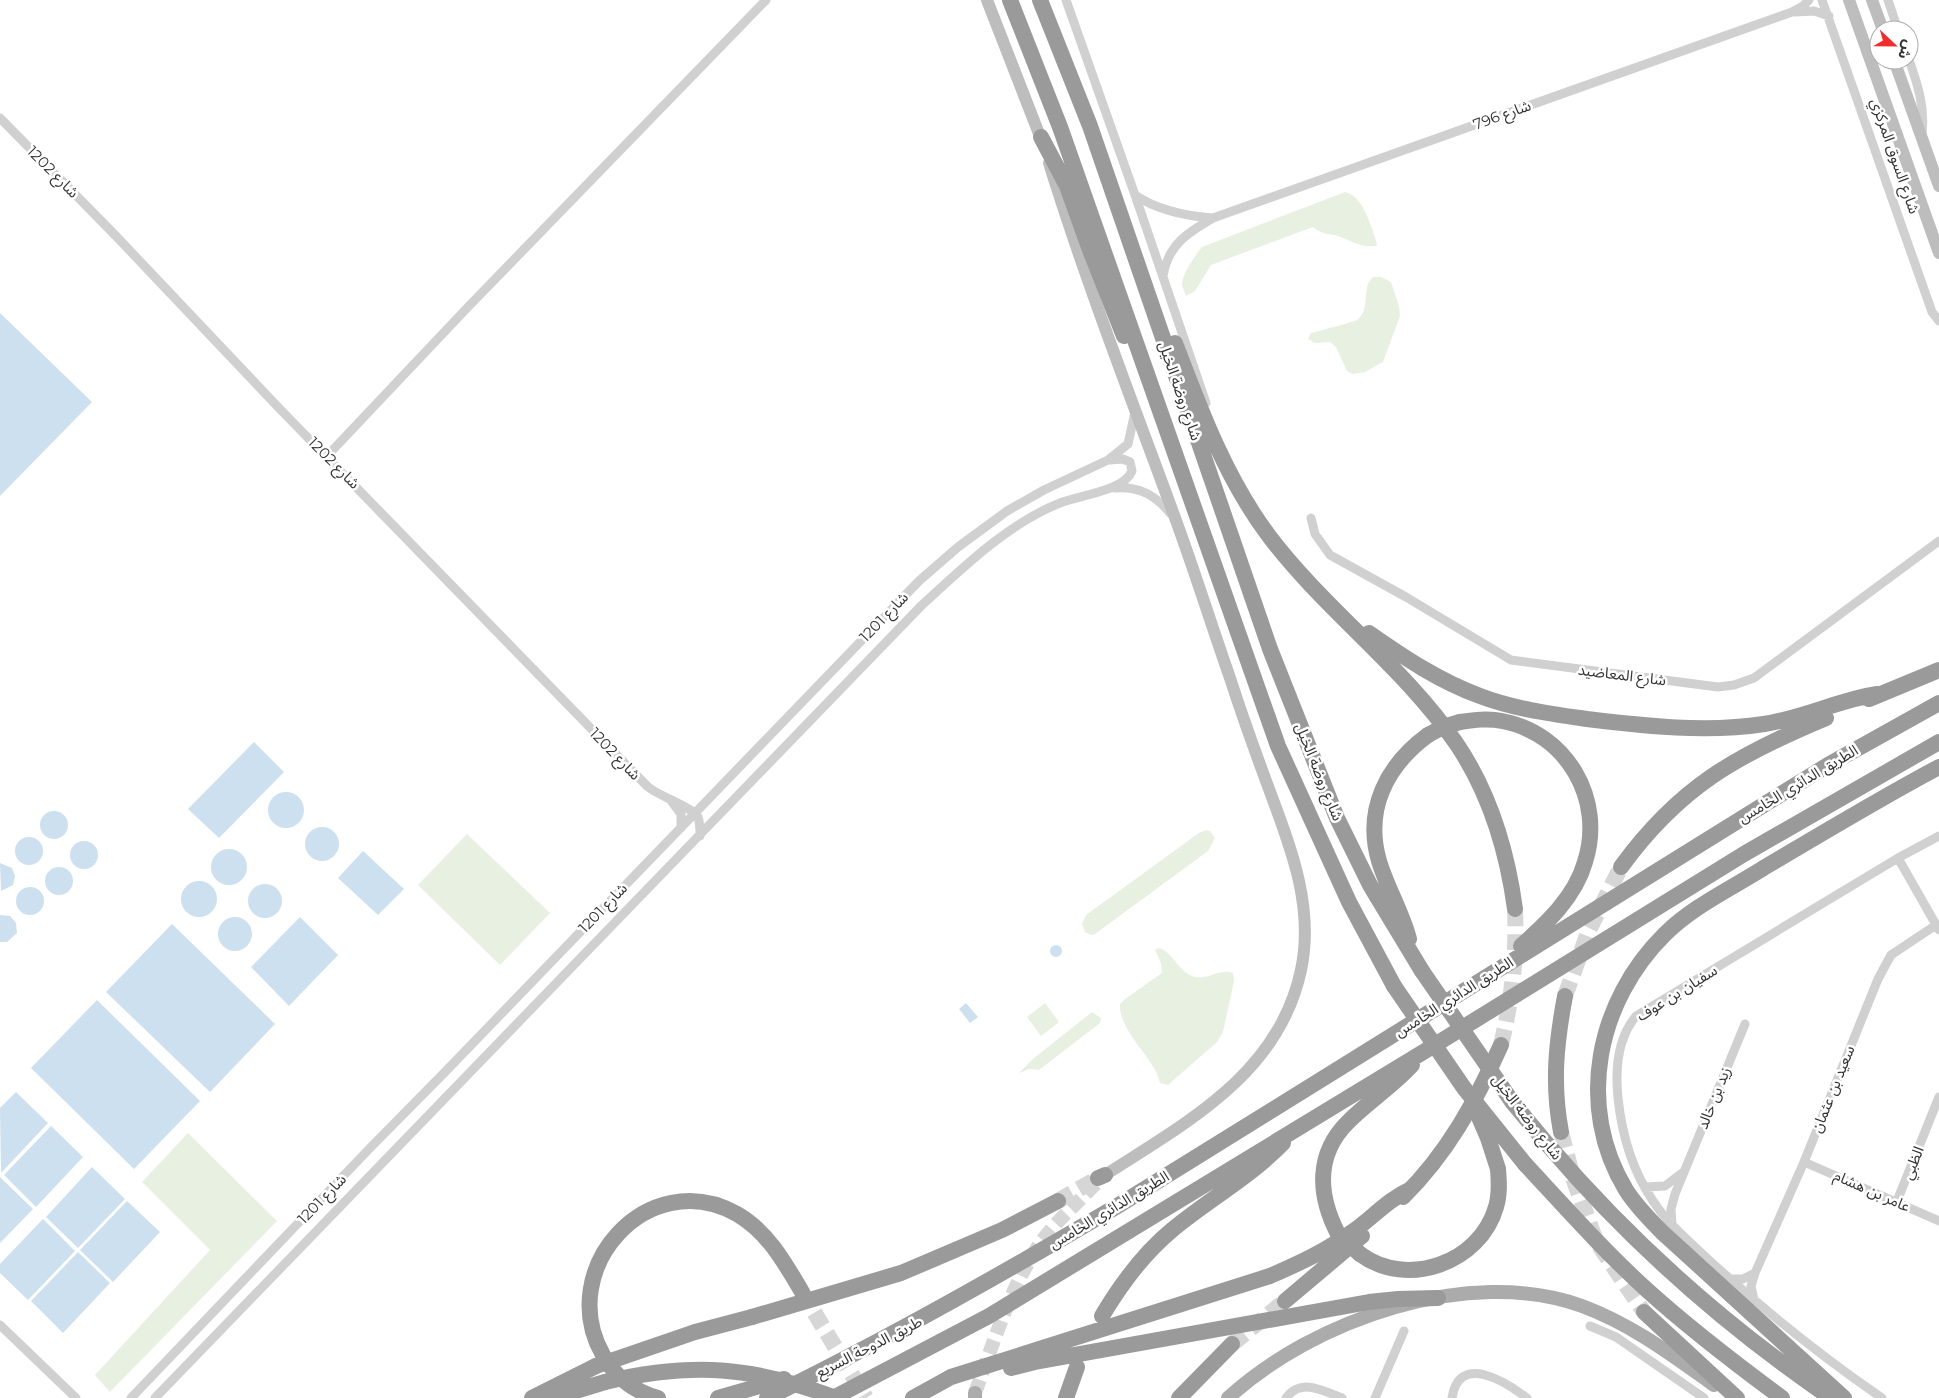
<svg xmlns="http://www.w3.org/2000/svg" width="1939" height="1398" font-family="Montserrat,'Noto Sans Arabic',sans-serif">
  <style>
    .green { fill: #e8f0e1 }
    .water { fill: #cce0f0 }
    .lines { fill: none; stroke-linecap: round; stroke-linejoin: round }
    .primary-tunnel { stroke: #d6d6d6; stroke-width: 14; stroke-dasharray: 14 7; stroke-linecap: butt }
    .highway-tunnel { stroke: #d6d6d6; stroke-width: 16; stroke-dasharray: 16 8; stroke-linecap: butt }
    .street { stroke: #d0d0d0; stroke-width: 9 }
    .secondary { stroke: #bdbdbd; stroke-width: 12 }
    .primary { stroke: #ababab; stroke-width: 14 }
    .highway { stroke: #9a9a9a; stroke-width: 16 }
    .highway-bridge { stroke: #9a9a9a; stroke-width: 16 }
    .labels { text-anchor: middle; stroke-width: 5; stroke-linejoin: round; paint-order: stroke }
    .street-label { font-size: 15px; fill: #333; stroke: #fff }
  </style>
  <rect width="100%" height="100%" fill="#fff"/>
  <!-- green -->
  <path class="green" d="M1345 192C1363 195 1372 228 1377 244L1376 246C1361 248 1352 241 1338 236 1328 233 1322 235 1313 227L1310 228 1211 265 1195 291 1186 296C1185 292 1182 288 1182 284 1183 272 1195 256 1202 247Z
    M1373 277H1381L1391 282 1399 306 1400 316 1383 362 1365 372 1353 374 1347 371 1336 347 1330 342 1315 343 1308 339 1311 333C1319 331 1353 322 1357 320 1372 309 1360 288 1373 277Z
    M1206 830 1210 831 1215 838 1208 851 1095 934 1091 935 1085 932 1082 924 1086 915 1199 833Z
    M467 834 550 913 500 965 418 885Z
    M1159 948C1174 953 1179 973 1195 977 1209 980 1219 968 1233 973L1234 981 1223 1032 1217 1042 1168 1085 1160 1083C1158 1077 1156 1070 1152 1065 1141 1047 1119 1026 1120 1004L1125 999 1162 973 1161 963 1155 950Z
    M1045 1003 1059 1022 1041 1036 1027 1017Z
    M1092 1012 1101 1018 1100 1023 1039 1070 1030 1069 1019 1073 1034 1058Z
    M188 1133 277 1221 110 1392 95 1375 210 1250 142 1182Z"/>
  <!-- water -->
  <path class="water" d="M0 313 92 402 0 496Z
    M254 742 284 772 219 838 188 809Z
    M268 810a18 18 0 1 1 36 0a18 18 0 1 1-36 0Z
    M40 825a14 14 0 1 1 28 0a14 14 0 1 1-28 0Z
    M305 844a17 17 0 1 1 34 0a17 17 0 1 1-34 0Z
    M15 851a14 14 0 1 1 28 0a14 14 0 1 1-28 0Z
    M70 855a14 14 0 1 1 28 0a14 14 0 1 1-28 0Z
    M211 867a18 18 0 1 1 36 0a18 18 0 1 1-36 0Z
    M363 851 404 889 378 915 338 878Z
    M0 863 12 868 15 876 13 885 1 891Z
    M45 881a14 14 0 1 1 28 0a14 14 0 1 1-28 0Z
    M181 899a18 18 0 1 1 36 0a18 18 0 1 1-36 0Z
    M248 901a17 17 0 1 1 34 0a17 17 0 1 1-34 0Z
    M16 901a14 14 0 1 1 28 0a14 14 0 1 1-28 0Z
    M0 915 10 916 16 923 17 933 7 942H0Z
    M218 934a17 17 0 1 1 34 0a17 17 0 1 1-34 0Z
    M300 917 338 955 289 1006 251 967Z
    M172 924 275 1024 210 1092 106 992Z
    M1050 951a6 6 0 1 1 12 0a6 6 0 1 1-12 0Z
    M97 1000 200 1101 134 1169 31 1068Z
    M966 1003 978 1017 970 1023 959 1009Z
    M16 1092 48 1123 1 1173 0 1108Z
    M51 1126 83 1157 36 1207 4 1175Z
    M92 1167 125 1199 78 1248 46 1217Z
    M0 1177 33 1209 0 1243Z
    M127 1201 160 1232 113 1282 80 1250Z
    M43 1219 75 1251 28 1300 0 1273V1264Z
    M78 1252 110 1283 63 1333 31 1301Z"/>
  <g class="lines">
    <!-- primary-tunnel -->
    <path class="primary-tunnel" d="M975 1393C994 1342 1010 1287 1041 1242 1057 1220 1081 1200 1099 1180"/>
    <!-- highway-tunnel -->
    <path class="highway-tunnel" d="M1565 996 1589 930 1621 867
      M1501 1045C1512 999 1517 956 1515 909
      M1561 1132 1573 1178 1596 1241 1644 1312
      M1058 1201 1098 1178
      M802 1292 866 1398
      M1232 1344 1285 1301"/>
    <!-- street -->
    <path class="street" d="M1066 0 1135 195 1206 403
      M1822 0 1932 312 1939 321
      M1888 0 1898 30
      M1795 12 1814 11 1829 16
      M1909 60C1918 85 1925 107 1922 133
      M0 118 115 235 278 407 647 786C658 796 694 808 698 817 700 822 700 830 700 836
      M1135 195C1157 210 1187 216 1212 218
      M1163 276C1168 245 1187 233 1213 218L1792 12 1803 6 1809 0
      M327 456 467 308 766 0
      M1115 488C1139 486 1155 495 1170 513
      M1311 518 1315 534 1330 555 1406 597 1511 660 1718 687 1734 685 1754 678 1939 541
      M672 802 681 814V828
      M1898 858 1939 930
      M1804 1162 1939 1221
      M1645 1187 1665 1186 1682 1173
      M1897 1201 1939 1097
      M1672 1224 1671 1209 1675 1194 1745 1024
      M1730 1279H1743L1755 1273
      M1754 1300 1751 1286 1755 1273 1804 1162 1878 979 1891 955 1936 925
      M0 1325 76 1398
      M1590 1326 1616 1337 1704 1398
      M131 1398 370 1148 445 1072 919 581 958 547 1007 511 1044 490 1108 460 1128 444 1135 412
      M155 1398 922 605C964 567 1007 524 1060 503 1080 495 1124 491 1132 471L1130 462 1123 459 1110 460
      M1286 1398C1301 1378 1322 1390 1342 1398
      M1375 1398 1404 1331
      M1452 1398C1459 1352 1506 1382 1527 1398
      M1882 1398C1821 1356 1765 1311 1710 1261 1690 1242 1668 1224 1653 1201 1632 1170 1622 1136 1618 1098 1615 1069 1617 1039 1636 1016L1898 858 1939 836"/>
    <!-- secondary -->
    <path class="secondary" d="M987 0 1043 144
      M1849 0 1939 253
      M1872 0 1883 30
      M1894 60 1939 186
      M1049 163C1086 282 1131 398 1174 515 1194 569 1211 624 1230 678 1240 709 1251 740 1262 770 1285 834 1316 900 1301 970 1279 1074 1187 1122 1105 1175"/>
    <!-- primary -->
    <path class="primary" d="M975 1398V1393
      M1228 1398C1313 1320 1469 1265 1582 1306 1631 1324 1672 1355 1714 1385"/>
    <!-- highway -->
    <path class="highway" d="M1010 0 1060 127 1278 746 1349 902 1394 986
      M1040 0 1090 126 1270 649 1337 818 1370 885 1422 971
      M1041 137 1067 186 1090 250 1124 336
      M1175 343C1200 409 1226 479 1269 536 1325 610 1403 666 1456 743 1490 793 1507 850 1515 909
      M1369 633C1405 658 1439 681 1480 696 1514 709 1552 714 1587 719 1646 726 1706 733 1764 724 1803 718 1839 700 1877 694
      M1869 699 1939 670
      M1460 722C1474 720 1488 718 1502 721 1567 733 1605 800 1585 862 1575 897 1547 923 1521 946
      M1621 867C1679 787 1737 755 1826 718
      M1409 939C1402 912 1387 888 1379 861 1364 809 1387 765 1428 735
      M1561 1132C1552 1084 1556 1044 1565 996
      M1548 1145C1630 1241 1727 1327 1831 1398
      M1525 1164C1565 1207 1604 1251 1647 1290 1690 1329 1736 1364 1782 1398
      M1098 1178 1105 1175
      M1403 1197C1447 1154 1476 1101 1501 1045
      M1338 1234C1318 1195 1315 1154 1349 1121 1369 1101 1393 1086 1412 1065
      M1360 1254C1407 1289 1480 1263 1496 1207 1500 1194 1499 1181 1498 1169
      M1285 1301 1362 1236
      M1644 1312 1737 1398
      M1102 1316C1121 1284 1143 1254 1172 1230 1208 1200 1250 1177 1283 1143
      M752 1317 901 1273 1002 1230 1058 1201
      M1011 1368 1035 1362 1369 1302 1398 1299 1438 1298
      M532 1398 596 1366
      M553 1398 605 1382
      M658 1398C633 1391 615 1377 603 1355 554 1269 648 1164 737 1214 768 1232 785 1263 802 1292
      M718 1398 784 1379
      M767 1398C888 1339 1004 1273 1119 1205L1828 765 1939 703
      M833 1398 989 1316 1425 1051 1744 854 1939 742
      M913 1398 951 1377 1270 1276C1300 1263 1328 1250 1355 1230 1374 1216 1389 1199 1411 1189
      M1066 1398 1077 1367
      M1179 1398 1232 1344
      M1844 1398 1663 1233C1650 1220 1636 1206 1626 1190 1575 1106 1597 1001 1665 934 1692 907 1730 889 1762 869 1821 834 1879 799 1939 767"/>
    <!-- highway-bridge -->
    <path class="highway-bridge" d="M1428 735 1443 727 1460 722
      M1422 971 1513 1103 1548 1145
      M1394 986 1464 1088 1525 1164
      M1479 1117 1488 1138 1498 1169
      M1338 1234 1360 1254
      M596 1366 695 1332 752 1317
      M605 1382C692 1362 752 1366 836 1398"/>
  </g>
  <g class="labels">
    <!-- street labels -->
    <g class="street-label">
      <text transform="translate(1502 115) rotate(-20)" y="5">شارع 796</text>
      <text transform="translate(1895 156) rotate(71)" y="5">شارع السوق المركزي</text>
      <text transform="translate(53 172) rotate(45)" y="5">شارع 1202</text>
      <text transform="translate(1180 391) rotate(71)" y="5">شارع روضة الخيل</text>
      <text transform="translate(334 463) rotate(45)" y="5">شارع 1202</text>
      <text transform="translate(884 617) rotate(-46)" y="5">شارع 1201</text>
      <text transform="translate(1622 675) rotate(7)" y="5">شارع المعاضيد</text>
      <text transform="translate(615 754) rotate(46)" y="5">شارع 1202</text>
      <text transform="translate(1319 772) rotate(68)" y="5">شارع روضة الخيل</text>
      <text transform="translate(1798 784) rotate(-31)" y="5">الطريق الدائري الخامس</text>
      <text transform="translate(603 908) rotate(-46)" y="5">شارع 1201</text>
      <text transform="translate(1677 993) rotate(-32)" y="5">سفيان بن عوف</text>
      <text transform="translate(1454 997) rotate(-32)" y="5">الطريق الدائري الخامس</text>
      <text transform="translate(1833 1089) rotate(-68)" y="5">سعيد بن عثمان</text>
      <text transform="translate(1714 1098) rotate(-68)" y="5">زيد بن خالد</text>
      <text transform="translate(1527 1117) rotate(52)" y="5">شارع روضة الخيل</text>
      <text transform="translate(1913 1163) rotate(-68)" y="5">الظبي</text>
      <text transform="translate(1872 1191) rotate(24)" y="5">عامر بن هشام</text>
      <text transform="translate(322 1199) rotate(-46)" y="5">شارع 1201</text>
      <text transform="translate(1109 1210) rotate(-31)" y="5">الطريق الدائري الخامس</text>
      <text transform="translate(869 1347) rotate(-27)" y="5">طريق الدوحة السريع</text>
    </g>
  </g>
  <!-- north arrow -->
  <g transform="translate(1894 45) rotate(112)"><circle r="24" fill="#ffffff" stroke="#adadad"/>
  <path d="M0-4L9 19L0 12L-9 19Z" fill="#f22c2d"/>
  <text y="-8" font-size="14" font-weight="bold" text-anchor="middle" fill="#333333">ش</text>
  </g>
</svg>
